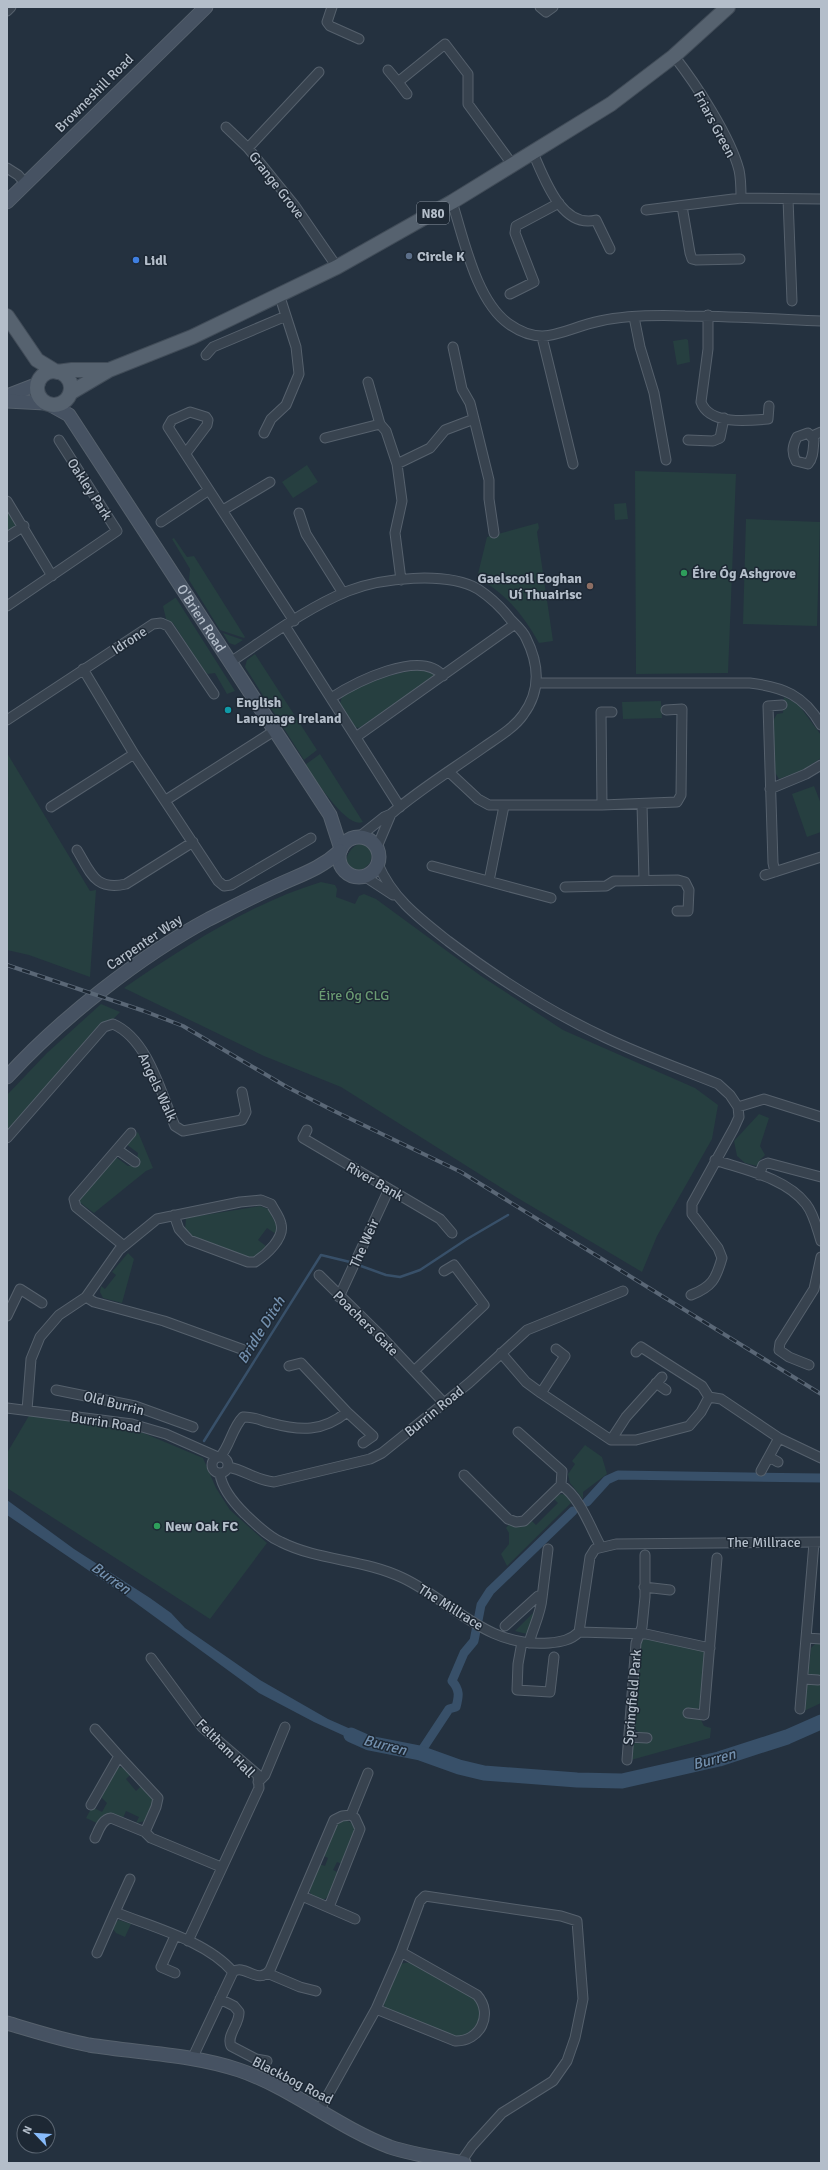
<svg xmlns="http://www.w3.org/2000/svg" width="828" height="2170" font-family="Signika,sans-serif">
  <style>
    .green { fill: #263f40 }
    .water { fill: #385069 }
    .lines { fill: none; stroke-linecap: round; stroke-linejoin: round }
    .stream { stroke: #385069; stroke-width: 2.5 }
    .canal { stroke: #385069; stroke-width: 9 }
    .river { stroke: #385069; stroke-width: 15 }
    .street-casing { stroke: #56616d; stroke-width: 11 }
    .secondary-casing { stroke: #56616d; stroke-width: 15 }
    .primary-casing { stroke: #414c58; stroke-width: 16 }
    .street { stroke: #38434f; stroke-width: 9 }
    .secondary { stroke: #465262; stroke-width: 13 }
    .primary { stroke: #56626f; stroke-width: 14 }
    .rail-casing { stroke: #5a6776; stroke-width: 4 }
    .rail { stroke: #1d2834; stroke-width: 2.5; stroke-dasharray: 8; stroke-linecap: butt }
    .service-dot { fill: #5c6f8a; stroke: #1d2834; stroke-width: 1.5 }
    .shop-dot { fill: #3f7fe0; stroke: #1d2834; stroke-width: 1.5 }
    .leisure-dot { fill: #2e9e5b; stroke: #1d2834; stroke-width: 1.5 }
    .education-dot { fill: #8d6e63; stroke: #1d2834; stroke-width: 1.5 }
    .culture-dot { fill: #0f9aa8; stroke: #1d2834; stroke-width: 1.5 }
    .labels { text-anchor: middle; stroke-width: 3; stroke-linejoin: round; paint-order: stroke }
    .shield { fill: #1d2834; stroke: #87919d; stroke-width: 1 }
    .shield-label { font-size: 13px; font-weight: bold; fill: #b4beca }
    .street-label { font-size: 14px; fill: #b4beca; stroke: #1d2834 }
    .poi-label { font-size: 14px; font-weight: bold; fill: #b4beca; stroke: #1d2834; text-anchor: start }
    .park-label { font-size: 14px; fill: #6a9b72; stroke: #1d2834 }
    .water-label { font-size: 15px; font-style: italic; fill: #7390ae; stroke: #1d2834 }
  </style>
  <rect width="100%" height="100%" fill="#24313f"/>
  <!-- green -->
  <path class="green" d="M686 339 688 340 690 362 677 365 673 341Z
    M307 465 318 482 293 498 282 482Z
    M635 471 736 474 728 673 636 674Z
    M626 503 628 519 615 520 614 504Z
    M7 509 18 526 7 533Z
    M746 519 820 522 817 626 743 624Z
    M538 523 539 528 537 532 553 641 539 643C524 616 505 592 477 578L487 537Z
    M174 538 187 557 194 556 245 637 244 638 220 630 189 580 190 569 172 539Z
    M175 598H176L235 691 227 694 215 673 208 674 205 672 173 623 166 619 163 606Z
    M223 633 243 640 235 645 229 643Z
    M255 654 317 750 304 760 245 667 247 660Z
    M428 669 434 674V677L359 728 354 727 340 704 342 696C370 681 396 671 428 669Z
    M784 697 798 704 821 735V758L803 770 779 779 774 771 773 721 777 714 783 713Z
    M661 701 662 718 623 719 622 702Z
    M7 753 90 891 96 890 90 977 29 955 7 950V805C10 789 7 770 7 753Z
    M320 754 363 822C347 830 314 777 305 765Z
    M814 786 821 804V832L807 837 792 794Z
    M363 842 369 845 372 854 370 863 360 872H353C339 863 350 845 363 842Z
    M321 882 335 885 337 889 336 897 355 904 359 896 364 894 376 899 481 976 563 1030 695 1088 718 1105 712 1139 657 1236 642 1272 516 1197 341 1087 264 1056 124 988C186 946 249 904 321 882Z
    M101 1004 120 1012 7 1132V1095L47 1053Z
    M759 1114 769 1118 760 1146 765 1155 760 1160 757 1166 745 1163 737 1156 734 1141Z
    M138 1132 153 1168 146 1171 94 1213 78 1201 113 1158 116 1157 128 1166 136 1164 138 1153 126 1144Z
    M260 1206 268 1209 277 1226 276 1234 267 1228 258 1240 266 1246 256 1259 251 1260 189 1238 185 1230 186 1218Z
    M128 1253 134 1259 122 1303 103 1298 100 1292 101 1286 105 1289 116 1275 112 1272Z
    M30 1414 141 1432 203 1458 216 1488 230 1510 267 1543 210 1619 7 1488V1453Z
    M585 1445 602 1457 607 1474 583 1492V1499L570 1483 568 1474 575 1464 572 1461Z
    M561 1494 567 1495 571 1503 507 1566 501 1554 509 1544V1533L506 1528 510 1523 525 1525 531 1520 536 1525 558 1503 553 1498Z
    M535 1611 527 1634 515 1631Z
    M644 1639 703 1650 706 1654 702 1705 696 1710 687 1709 686 1717 700 1718 704 1726 711 1728 710 1738 631 1760 633 1746 635 1742 640 1741V1733L634 1728 640 1643Z
    M815 1644H821V1703L804 1711 811 1648Z
    M119 1767 126 1768 131 1774 126 1779 136 1791 141 1786 152 1799 153 1804 145 1821 136 1823 139 1817 126 1811 123 1818 112 1813 105 1815 99 1824 86 1818 92 1807 102 1812 107 1803 101 1797 115 1770Z
    M345 1820 352 1823 356 1830 342 1864 337 1862 333 1870 339 1873 328 1896 325 1899C318 1900 311 1896 308 1889L319 1864 325 1866 328 1858 322 1855 336 1825Z
    M119 1920 131 1924 125 1937 116 1933 113 1929 115 1922Z
    M411 1962 474 1996C487 2015 478 2031 457 2038L385 2008 383 2000 399 1964Z"/>
  <!-- water -->
  <path class="water" d="M7 1500 74 1549 150 1598 171 1613 185 1628 260 1680 328 1719 371 1738 369 1747 314 1722 259 1693 129 1598 7 1515Z"/>
  <g class="lines">
    <!-- stream -->
    <path class="stream" d="M361 1266 386 1275 400 1277 420 1270 467 1239 508 1215
      M204 1441 321 1255 350 1262"/>
    <!-- canal -->
    <path class="canal" d="M587 1502 607 1480 618 1475 821 1478
      M420 1753 449 1709 456 1707C459 1696 460 1690 452 1681L464 1653 474 1641 481 1605 490 1591 573 1511"/>
    <!-- river -->
    <path class="river" d="M351 1735 369 1743 420 1753 459 1767 484 1773 577 1780 622 1781 719 1759 787 1737 821 1722"/>
    <defs>
      <path id="street" d="M332 7 327 22 330 26 359 39
        M540 7 546 12 553 7
        M7 11 11 7
        M674 56C696 84 730 136 739 170 741 179 741 189 741 198
        M388 70 398 82
        M319 72 248 148 295 206 337 267
        M407 94 398 82 445 44 468 74V104L512 164
        M226 127 248 148
        M533 153C544 177 561 229 596 220L610 249
        M7 168 18 175 26 184
        M788 199 792 301
        M452 202C464 239 476 301 509 324 544 349 564 328 600 321 628 315 656 315 685 316 730 316 776 319 821 321
        M682 206 690 253 692 259 696 260 740 259
        M646 210 741 198 821 199
        M510 294 534 282 515 233 516 226 559 203
        M708 315V349L701 402C709 425 748 421 768 419L769 406
        M634 317 640 347 654 393 666 460
        M542 337 573 464
        M453 347 462 389 470 403 474 419
        M206 355 213 347 286 316
        M368 382 380 424 386 431 397 464 402 501 395 533 401 580
        M264 433 271 419 286 405 299 374 296 347 279 294
        M808 433 814 440C813 448 814 457 808 464L796 461C791 452 793 445 797 437Z
        M812 436 821 432
        M325 438 380 424
        M688 440 713 441 720 438 724 418
        M186 453 207 425 208 420 206 417 190 412 172 420 168 427 294 621
        M397 464 430 448 445 430 474 419 489 480V499L494 533
        M7 501 52 576
        M223 510 270 482
        M299 513 306 534 343 593
        M161 522 209 490
        M7 537 24 526
        M7 606 117 531 59 440
        M285 626 400 807
        M229 663C267 638 306 608 348 591 381 578 446 571 478 589 490 597 502 608 511 620 516 625 523 631 526 638 539 664 541 691 523 715 514 728 497 738 484 747 453 769 420 789 391 814L384 817 359 837
        M83 669 134 754 218 881 224 886 231 885 311 838
        M537 683H750C783 687 804 695 821 725
        M331 698C354 683 421 648 443 676
        M7 720 153 624 161 623 168 626 214 694
        M356 737 515 624
        M449 772 478 799 489 805H602L677 802 681 795 682 709 666 710
        M770 789 806 774 821 765
        M166 800 274 731
        M642 804 644 880
        M602 805 601 712H612
        M51 807 134 754
        M377 847 391 814
        M77 850C91 873 95 891 126 884L193 842
        M378 864C392 898 419 918 448 941 497 978 550 1012 606 1038 642 1055 681 1069 718 1084L730 1095 738 1107 764 1099 821 1117
        M432 866 551 898
        M775 872 773 863 768 706 782 705
        M765 875 821 857
        M364 876 393 895
        M489 881 504 806
        M565 887 606 886 614 881 678 880 685 882 689 890 688 911H677
        M307 1130 303 1138 440 1219 452 1233
        M7 1138 104 1027 113 1024C148 1039 161 1093 175 1126L183 1131 242 1120 246 1112 242 1092
        M118 1150 135 1162
        M715 1160C745 1170 786 1178 806 1204 814 1214 817 1229 821 1241
        M759 1175 763 1165 768 1163 821 1177
        M124 1246 76 1207 74 1199 131 1133
        M319 1275 382 1337 444 1403
        M691 1295C712 1287 716 1279 722 1258L718 1248 692 1214V1204L734 1128 739 1117 738 1107
        M86 1297 94 1302 164 1321 244 1350
        M339 1297 389 1189
        M7 1316 20 1289 42 1303
        M636 1352 641 1347 702 1386 709 1397 721 1399 779 1438
        M501 1353 526 1382 541 1393 611 1440H636L689 1426 701 1412 709 1397
        M809 1365 789 1357 779 1350 780 1343 814 1289 821 1257
        M289 1366 301 1363 347 1412 373 1436 363 1443
        M414 1371 484 1305 454 1265 444 1271
        M656 1383 666 1390
        M56 1390 135 1406 193 1427
        M541 1393 565 1356 556 1349
        M7 1408 132 1424 166 1434 218 1457
        M27 1410 31 1359 40 1337 59 1315 86 1297 119 1250 157 1219 240 1202 261 1200 271 1204C274 1210 280 1217 281 1224 285 1238 266 1255 255 1262H248L189 1240 179 1229 174 1215
        M611 1440 626 1417 662 1377
        M212 1465a8 8 0 1 1 16 0a8 8 0 1 1-16 0Z
        M220 1457C230 1446 232 1428 243 1417 252 1416 262 1421 271 1423 300 1431 323 1432 347 1412
        M769 1457 778 1462
        M228 1467C245 1470 255 1480 274 1482L370 1459 382 1453 469 1383 527 1330 623 1291
        M761 1471 779 1438 821 1458
        M220 1474C222 1489 234 1503 245 1514 256 1524 267 1536 281 1542 319 1561 364 1559 403 1578 453 1602 487 1648 549 1643 561 1642 571 1640 579 1632L590 1557 595 1549 616 1544 821 1542
        M464 1475 508 1519 516 1522 524 1521 561 1485 562 1471 518 1432
        M561 1485C580 1497 590 1527 601 1547
        M644 1587 670 1590
        M542 1598 548 1549
        M505 1626 538 1596 542 1598C541 1613 533 1628 529 1643
        M579 1632 646 1634 710 1648
        M807 1638 821 1639
        M522 1642 518 1664 517 1690 550 1692 554 1657
        M151 1658 202 1727 258 1775 259 1788 188 1941
        M804 1679 818 1680
        M800 1709 814 1543
        M688 1713 704 1715 717 1558
        M95 1729 119 1756
        M629 1737 647 1738
        M627 1760 636 1643 642 1627 645 1597V1555
        M258 1782 265 1775 285 1727
        M91 1805 119 1756 158 1798 156 1807 145 1832
        M95 1838C99 1830 102 1819 111 1818L145 1832 151 1838 221 1867
        M130 1879 115 1912C152 1927 207 1941 233 1972
        M302 1896 355 1919
        M329 1907 360 1829 355 1818 351 1815
        M97 1953 115 1912
        M233 1972C245 1963 258 1986 270 1970L334 1820 342 1816 351 1815 368 1773
        M175 1973 161 1967 175 1936
        M267 1973 300 1987 316 1991
        M220 1999 234 2006 239 2012C240 2024 226 2035 231 2046L256 2059 267 2061
        M376 2009 455 2041C480 2042 494 2014 477 1995L401 1952
        M192 2059 233 1972
        M319 2111 376 2009 401 1952 420 1901 425 1896 561 1916 577 1921 583 1999 575 2038 567 2061 553 2081 502 2113 472 2146 461 2162"/>
      <g id="secondary">
        <path d="M7 202 206 7"/>
        <path d="M7 396 38 384"/>
        <path d="M7 401 45 403"/>
        <path id="s1" d="M51 405 69 415 330 815 341 849"/>
        <circle cx="359" cy="857" r="20"/>
        <path d="M7 1077C60 1019 140 956 209 919 231 908 252 897 274 887 299 875 319 870 340 851"/>
        <path d="M7 2023C34 2031 62 2040 89 2045 139 2053 191 2054 239 2070 292 2088 337 2127 390 2147 414 2155 439 2158 464 2163"/>
      </g>
      <path id="primary" d="M7 316 37 360 55 371
        M37 388a17 17 0 1 1 34 0a17 17 0 1 1-34 0Z
        M57 372 72 370H109
        M70 393 109 370 192 337 337 267 452 202 611 104 674 56 728 7"/>
    </defs>
    <!-- street casing -->
    <use href="#street" class="street-casing"/>
    <!-- secondary casing -->
    <use href="#secondary" class="secondary-casing"/>
    <!-- primary casing -->
    <use href="#primary" class="primary-casing"/>
    <!-- street -->
    <use href="#street" class="street"/>
    <!-- secondary -->
    <use href="#secondary" class="secondary"/>
    <!-- primary -->
    <use href="#primary" class="primary"/>
    <defs>
      <path id="rail" d="M7 965 144 1011 183 1026 287 1087 332 1110 461 1172 821 1394"/>
    </defs>
    <!-- rail casing -->
    <use href="#rail" class="rail-casing"/>
    <!-- rail -->
    <use href="#rail" class="rail"/>
  </g>
  <!-- markers -->
  <circle class="service-dot" cx="409" cy="256" r="4"/>
  <circle class="shop-dot" cx="136" cy="260" r="4"/>
  <g class="leisure-dot">
    <circle cx="684" cy="573" r="4"/>
    <circle cx="157" cy="1526" r="4"/>
  </g>
  <circle class="education-dot" cx="590" cy="586" r="4"/>
  <circle class="culture-dot" cx="228" cy="710" r="4"/>
  <g class="labels">
    <!-- shield labels -->
    <rect class="shield" x="417" y="202" width="32" height="22" rx="3"/>
    <g class="shield-label">
      <text x="433" y="218">N80</text>
    </g>
    <!-- street labels -->
    <g class="street-label">
      <text transform="translate(94 93) rotate(-45)" y="5">Browneshill Road</text>
      <text transform="translate(715 124) rotate(62)" y="5">Friars Green</text>
      <text transform="translate(277 185) rotate(52)" y="5">Grange Grove</text>
      <text transform="translate(90 489) rotate(57)" y="5">Oakley Park</text>
      <text dy="5" stroke="none"><textPath href="#s1" startOffset="263">O'Brien Road</textPath></text>
      <text transform="translate(129 640) rotate(-33)" y="5">Idrone</text>
      <text transform="translate(144 942) rotate(-34)" y="5">Carpenter Way</text>
      <text transform="translate(158 1087) rotate(65)" y="5">Angels Walk</text>
      <text transform="translate(375 1181) rotate(30)" y="5">River Bank</text>
      <text transform="translate(364 1243) rotate(-66)" y="5">The Weir</text>
      <text transform="translate(366 1323) rotate(45)" y="5">Poachers Gate</text>
      <text transform="translate(114 1403) rotate(14)" y="5">Old Burrin</text>
      <text transform="translate(434 1411) rotate(-39)" y="5">Burrin Road</text>
      <text transform="translate(106 1422) rotate(9)" y="5">Burrin Road</text>
      <text x="764" y="1547">The Millrace</text>
      <text transform="translate(451 1607) rotate(32)" y="5">The Millrace</text>
      <text transform="translate(632 1697) rotate(-85)" y="5">Springfield Park</text>
      <text transform="translate(226 1748) rotate(45)" y="5">Feltham Hall</text>
      <text transform="translate(293 2080) rotate(27)" y="5">Blackbog Road</text>
    </g>
    <!-- poi labels -->
    <g class="poi-label">
      <text x="417" y="261">Circle K</text>
      <text x="144" y="265">Lidl</text>
      <text x="692" y="578">Éire Óg Ashgrove</text>
      <text x="582" y="583" text-anchor="end">Gaelscoil Eoghan<tspan x="582" dy="16">Uí Thuairisc</tspan></text>
      <text x="236" y="707">English<tspan x="236" dy="16">Language Ireland</tspan></text>
      <text x="165" y="1531">New Oak FC</text>
    </g>
    <!-- park labels -->
    <g class="park-label">
      <text x="354" y="1000">Éire Óg CLG</text>
    </g>
    <!-- water labels -->
    <g class="water-label">
      <text transform="translate(261 1330) rotate(-58)" y="5">Bridle Ditch</text>
      <text transform="translate(111 1578) rotate(35)" y="5">Burren</text>
      <text transform="translate(385 1745) rotate(14)" y="5">Burren</text>
      <text transform="translate(714 1759) rotate(-15)" y="5">Burren</text>
    </g>
  </g>
  <!-- border -->
  <rect width="828" height="2170" fill="none" stroke="#b4beca" stroke-width="16"/>
  <!-- north arrow -->
  <g transform="translate(36 2134) rotate(295)"><circle r="19" fill="#1d2834" stroke="#596470"/>
  <path d="M0-3L7 15L0 10L-7 15Z" fill="#88bcfb"/>
  <text y="-6" font-size="11" font-weight="bold" text-anchor="middle" fill="#b4beca">N</text>
  </g>
</svg>
